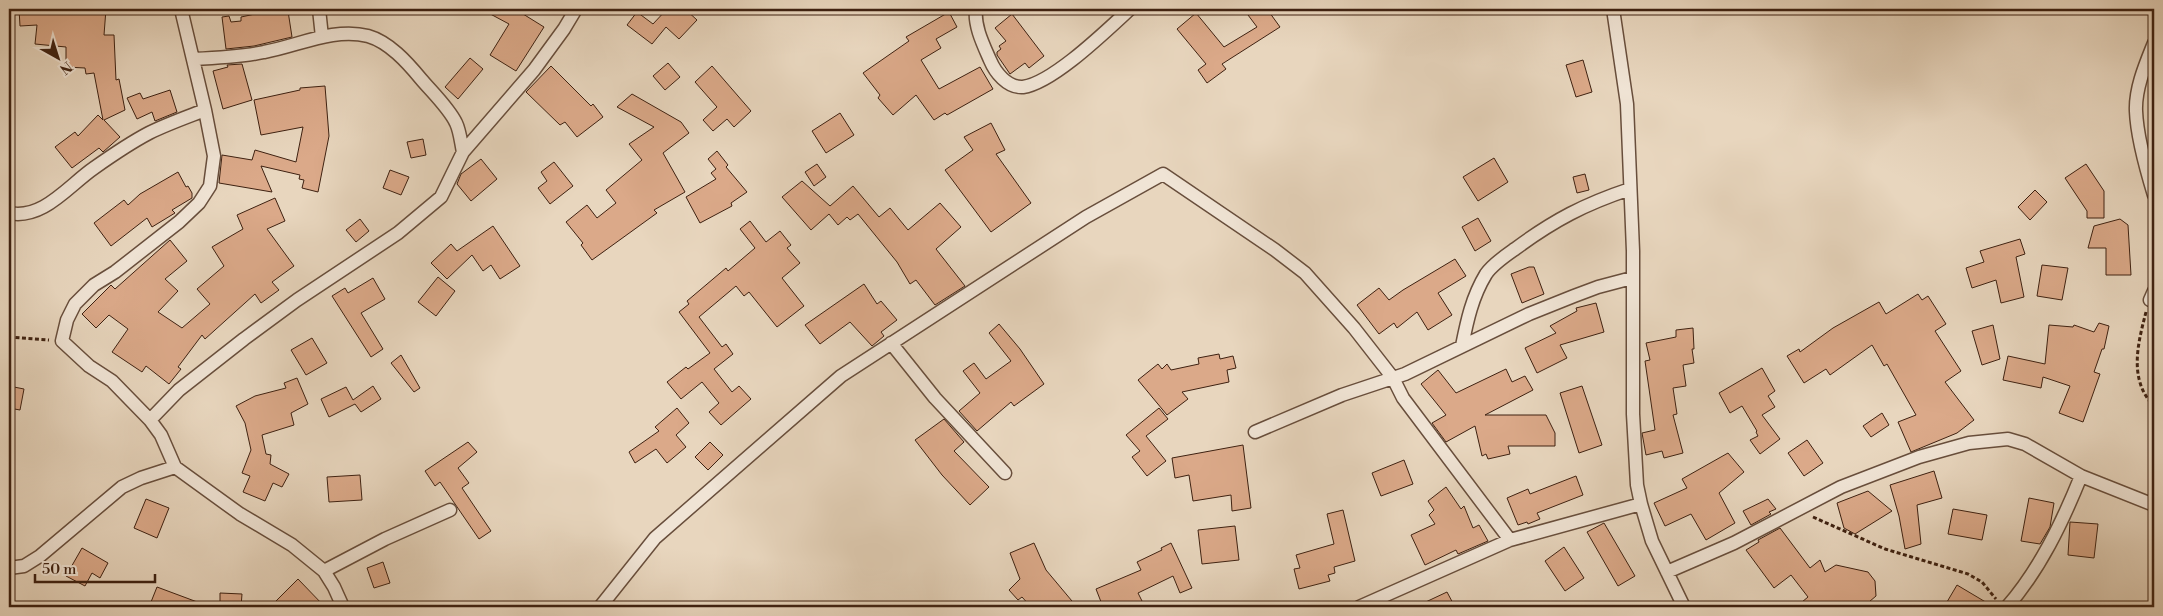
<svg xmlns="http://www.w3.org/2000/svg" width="2163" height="616" font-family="'Libre Bodoni',serif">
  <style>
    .building { fill: #dba989; stroke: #3e2111 }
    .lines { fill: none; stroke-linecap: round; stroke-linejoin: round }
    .street-casing { stroke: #684e3c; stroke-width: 15 }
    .path { stroke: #3e2111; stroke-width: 3; stroke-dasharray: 4 2.5; stroke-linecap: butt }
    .street { stroke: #f0e4d5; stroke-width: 12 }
  </style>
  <rect width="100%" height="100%" fill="#e8d6be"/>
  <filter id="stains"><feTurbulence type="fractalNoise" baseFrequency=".004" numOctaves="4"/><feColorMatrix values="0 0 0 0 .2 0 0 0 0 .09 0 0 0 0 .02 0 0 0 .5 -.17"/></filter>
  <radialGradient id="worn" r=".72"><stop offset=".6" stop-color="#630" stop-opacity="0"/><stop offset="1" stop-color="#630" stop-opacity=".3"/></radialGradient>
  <!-- building -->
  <path class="building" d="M19 9H106L104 35H114L116 80 119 79 125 110 104 120 120 137 103 152 99 148 72 168 55 147 75 132 78 136 98 115 103 120 94 73 86 74 85 68 66 67V47L35 44 37 25 20 26Z
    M255 9H280L281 13 288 11 292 37 254 46 226 49 222 17 229 16 231 22 241 21V17L255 14Z
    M481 9H515L544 27 516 71 490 55 509 24Z
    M667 9H685L697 20 679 39 666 27 652 44 627 25 637 12 653 24Z
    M1257 9H1267L1280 27 1222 64 1226 69 1207 83 1198 70 1206 64 1177 29 1196 13 1224 47 1257 27 1248 15Z
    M949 12 957 27 936 39 941 48 921 60 939 89 980 67 993 89 947 115 945 113 934 120 916 95 893 115 878 98 880 95 863 73 909 41 906 37Z
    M1012 14 1044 56 1029 68 1025 63 1010 74 997 55V52L1001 49 999 46 1006 41 995 28Z
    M470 58 483 69 458 99 445 87Z
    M1583 60 1592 92 1576 97 1566 65Z
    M668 63 680 77 665 90 653 76Z
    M242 64 252 100 223 109 213 71 228 67 227 65Z
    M551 66 591 106 593 104 603 117 577 137 565 122 560 125 526 92Z
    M712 66 751 111 734 127 727 119 713 131 703 120 717 107 695 82Z
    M325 86 329 136 318 192 302 188 304 180 299 179 300 175 261 166 272 192 219 183 222 155 252 160 255 150 296 162 303 127 261 135 254 100 300 90V88Z
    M170 90 177 112 155 121 152 112 137 119 127 98 140 93 143 99Z
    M632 94 681 122 689 133 663 153 685 192 654 210 657 213 592 260 581 245 583 243 566 222 587 205 597 218 616 203 606 190 642 160 629 144 654 127 617 107Z
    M840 113 854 135 826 153 812 131Z
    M991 123 1005 150 996 154 1031 203 991 232 945 170 973 150 964 137Z
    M423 139 426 155 411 158 407 142Z
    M717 151 728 165 726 167 747 192 731 203 732 206 700 223 686 197 716 179 711 173 716 169 708 159Z
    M1494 158 1508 182 1478 201 1463 177Z
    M481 159 497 179 471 201 457 184 461 174Z
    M554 162 573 186 550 204 538 188 547 181 541 172Z
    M817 164 826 177 814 186 805 172Z
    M2086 164 2104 191V218H2087V211L2065 178Z
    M390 170 409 177 401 195 383 188Z
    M178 172 186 187 188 186 192 193V198L172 210 175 213 152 227 147 218 111 246 94 223 124 200 128 205 140 194Z
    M1585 174 1589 190 1577 193 1573 177Z
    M802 181 830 206 853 186 879 217 890 208 908 230 940 203 961 227 936 249 965 286 935 305 916 280 910 284 897 262 858 214 850 220 847 217 838 225 829 214 811 230 782 197Z
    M2035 190 2047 202 2030 220 2018 207Z
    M275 198 285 221 267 229 294 266 272 282 279 290 261 303 255 294 205 339 202 335 178 367 181 369 169 384 146 366 142 372 112 352 128 329 109 315 96 328 82 314 111 285 115 289 170 240 187 261 165 279 178 291 158 312 182 328 210 304 197 289 224 266 212 247 243 229 237 215Z
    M1478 218 1491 241 1475 251 1462 227Z
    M360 219 369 231 356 242 346 230Z
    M2120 219 2128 225 2131 275H2106V248H2088L2094 226Z
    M750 221 766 242 780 231 791 245 787 248 800 263 782 278 804 306 777 327 749 292 744 296 736 286 699 317 722 347 726 344 733 354 714 369 732 392 739 386 751 399 721 425 709 412 719 403 702 382 681 399 667 382 686 367 688 369 710 353 679 312 689 304 687 301 726 268 728 271 755 248 740 229Z
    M493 226 520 266 500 279 491 265 483 271 472 255 447 279 431 263 451 244 457 251Z
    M2020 239 2025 254 2016 257 2024 297 2001 303 1996 280 1972 288 1966 268 1984 262 1980 251Z
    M1455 259 1466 276 1438 293 1452 315 1428 330 1417 312 1397 328 1394 323 1379 334 1357 305 1379 288 1389 300 1403 290Z
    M2042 265 2068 268 2062 300 2037 296Z
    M1529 267H1534L1544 294 1522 303 1511 274Z
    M438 277 455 291 436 316 418 302Z
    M373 278 385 299 361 313 383 349 371 357 332 296 345 288 348 293Z
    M864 284 877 304 881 301 897 320 881 332 884 336 872 346 850 322 820 344 805 325Z
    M1918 294 1922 300 1928 296 1946 324 1935 331 1961 371 1945 382 1974 420 1957 433 1911 452 1898 422 1916 415 1887 364 1884 366 1872 345 1830 375 1826 369 1804 383 1787 356 1799 349 1800 352 1833 328 1879 302 1886 314Z
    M1596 303 1604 332 1560 345 1567 358 1537 373 1525 348 1556 333 1550 326 1577 311 1576 308Z
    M2099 323 2109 326 2104 349H2102L2094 372 2100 374 2083 422 2059 413 2070 386 2043 377 2041 388 2003 380 2008 356 2045 364 2049 325 2073 327 2074 325 2094 332Z
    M999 324 1020 349 1044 384 1014 406 1011 402 977 431 959 411 980 393 963 371 974 363 986 379 1011 361 989 333Z
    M1993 325 2000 359 1982 365 1972 331Z
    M1693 328 1694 349H1692L1694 363 1683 365 1686 386 1673 388 1677 414 1673 415 1683 453 1664 458 1662 451 1646 455 1642 433 1655 430 1645 361 1650 360 1646 343 1676 337V330Z
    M312 338 327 363 306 375 291 350Z
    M1219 354 1220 359 1233 356 1236 368 1227 370 1229 382 1182 392 1188 399 1167 415 1138 380 1158 364 1162 369 1167 364 1171 370 1199 364 1198 358Z
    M401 355 420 388 414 392 391 363Z
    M1762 368 1775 391 1768 396 1775 407 1762 415 1780 439 1760 454 1750 440 1758 436 1756 432 1757 431 1742 406 1730 413 1719 393Z
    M1506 369 1512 382 1525 376 1533 390 1485 415H1546L1555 433V446H1508L1510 454 1488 459 1486 454 1482 456 1475 426 1446 442 1432 423 1446 415 1421 384 1438 370 1456 393Z
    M297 378 308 404 291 413 294 425 262 435 266 454 271 455 270 464 289 474 282 487 273 483 265 501 243 492 250 476 242 473 251 450 245 423 236 406 255 396 286 388 284 383Z
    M9 386 24 389 20 410 9 408Z
    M373 386 381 399 361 412 355 404 329 417 321 399 346 387 353 400Z
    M1582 386 1602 445 1579 453 1560 393Z
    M677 408 689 423 676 435 686 447 667 463 656 449 635 463 629 452 659 431 655 427Z
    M1159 408 1168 419 1146 436 1166 461 1147 476 1132 457 1140 451 1126 435Z
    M1882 413 1889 425 1871 437 1863 426Z
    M944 419 964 442 954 451 989 487 970 505 942 475 915 440Z
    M1807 440 1823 463 1804 476 1788 453Z
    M468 442 477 452 458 468 469 483 462 488 491 531 479 539 440 482 435 486 425 471Z
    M710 442 723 455 708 470 695 457Z
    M1243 445 1251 508 1232 511 1231 495 1193 501 1189 475 1175 478 1172 458Z
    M1728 453 1744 472 1719 493 1735 523 1706 540 1691 514 1665 526 1654 503 1687 488 1682 479Z
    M1404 460 1413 484 1381 496 1372 473Z
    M1934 471 1942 498 1917 505 1921 544 1905 549 1899 516 1890 485Z
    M360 475 362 500 329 502 327 477Z
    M1576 476 1583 495 1537 513 1540 519 1528 524 1527 522 1518 525 1507 498 1528 489 1530 494Z
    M1446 487 1461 509 1464 506 1473 528 1479 525 1488 541 1458 554 1456 550 1425 565 1411 535 1435 524 1429 515 1434 510 1428 501Z
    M1868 491 1892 511 1855 534 1844 528 1837 503Z
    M2029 498 2054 503 2050 527 2040 544 2021 541Z
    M146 499 169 508 157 538 134 528Z
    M1768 499 1776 509 1769 512 1771 514 1751 525 1743 511Z
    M1953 509 1987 515 1982 540 1948 534Z
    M1343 510 1355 561 1334 567 1335 573 1328 575 1330 581 1299 589 1294 569 1300 568 1296 555 1334 544 1327 514Z
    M2070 522 2098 524 2094 558 2068 555Z
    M1604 523 1635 576 1618 586 1587 532Z
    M1235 526 1239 560 1202 564 1198 530Z
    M1780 528 1810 568 1820 560 1825 572 1836 565 1868 572 1875 581 1876 596 1863 607H1796L1808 597 1791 575 1774 588 1746 550 1759 542 1758 540Z
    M1034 543 1046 570 1077 607H1031L1022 597 1018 600 1009 590 1020 579 1010 553Z
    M1171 543 1192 588 1180 593 1173 576 1138 593 1145 607H1103L1096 589 1141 570 1137 562 1162 550 1161 548Z
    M1564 547 1584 578 1565 591 1545 561Z
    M82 548 108 563 100 578 92 573 85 586 66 576Z
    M383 562 390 583 374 588 367 568Z
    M298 579 325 607H270Z
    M1957 585 1994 607H1944Z
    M157 587 208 606V607H149Z
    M1447 592 1455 607H1415Z
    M220 593 242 594 241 607H220Z"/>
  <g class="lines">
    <defs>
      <path id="street" d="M319 9 322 37
        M976 9C974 26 983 44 990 60 995 72 1007 88 1023 87 1053 83 1107 30 1130 9
        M1613 9 1627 104 1633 251V414L1637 485 1641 504 1652 541 1684 607
        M2154 43C2146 63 2135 88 2136 111 2137 138 2146 169 2154 195
        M193 59C217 58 241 57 264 52 298 46 334 27 368 36 389 42 407 62 421 79 431 91 449 108 456 123 460 131 461 143 463 152
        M9 213C43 220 68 186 94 168 111 156 130 143 149 133 167 124 187 117 205 110
        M2150 300 2154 291
        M891 343 935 398 1005 473
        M1462 346C1467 321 1472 297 1486 274 1493 264 1505 256 1515 249 1554 220 1585 204 1630 189
        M150 420 112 381 89 366 62 341 67 320 75 304 94 285 115 272 179 222 199 203 210 186 214 156 205 110 181 9
        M1255 432 1342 395 1405 374 1529 314 1574 296 1598 287 1632 278
        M9 568 24 566 40 556 122 487 141 478 175 467
        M324 571 385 539 450 510
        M1667 572 1734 543 1841 487 1919 457 1969 443 2008 439 2025 444 2081 476 2154 505
        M343 607 334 587 324 571 292 545 240 514 175 467 161 435 150 420 179 390 244 339 297 300 398 233 441 197 463 152 534 70 564 29 576 9
        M600 607 655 538 841 376 1086 217 1163 174 1275 250 1305 273 1354 328 1393 378 1403 398 1510 540
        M1359 607 1510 540 1641 504
        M2007 607C2040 569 2062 523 2081 476"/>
    </defs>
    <!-- street casing -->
    <use href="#street" class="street-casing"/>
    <!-- path -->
    <path class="path" d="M2146 312C2138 343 2128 380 2154 406
      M9 337 49 340
      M1813 517 1885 549 1968 574 1982 582 1996 599"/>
    <!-- street -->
    <use href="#street" class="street"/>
  </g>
  <!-- margin -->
  <rect width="2163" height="616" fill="none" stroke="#e8d6be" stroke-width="30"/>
  <rect x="10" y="10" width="2143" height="596" fill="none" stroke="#3e2111" stroke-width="2.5"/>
  <rect x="15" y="15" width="2133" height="586" fill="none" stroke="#3e2111"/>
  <!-- north arrow -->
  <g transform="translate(58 58) rotate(141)" stroke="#f0e4d5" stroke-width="4" paint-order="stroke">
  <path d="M0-4L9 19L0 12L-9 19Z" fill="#3e2111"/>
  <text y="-8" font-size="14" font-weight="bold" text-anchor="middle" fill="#3e2111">N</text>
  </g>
  <!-- scale -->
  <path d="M35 574v8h120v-8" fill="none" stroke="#3e2111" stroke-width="2.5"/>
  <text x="42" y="574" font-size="15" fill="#3e2111" stroke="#f0e4d5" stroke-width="4" paint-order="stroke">50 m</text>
  <rect width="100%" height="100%" filter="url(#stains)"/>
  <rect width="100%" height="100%" fill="url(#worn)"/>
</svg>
